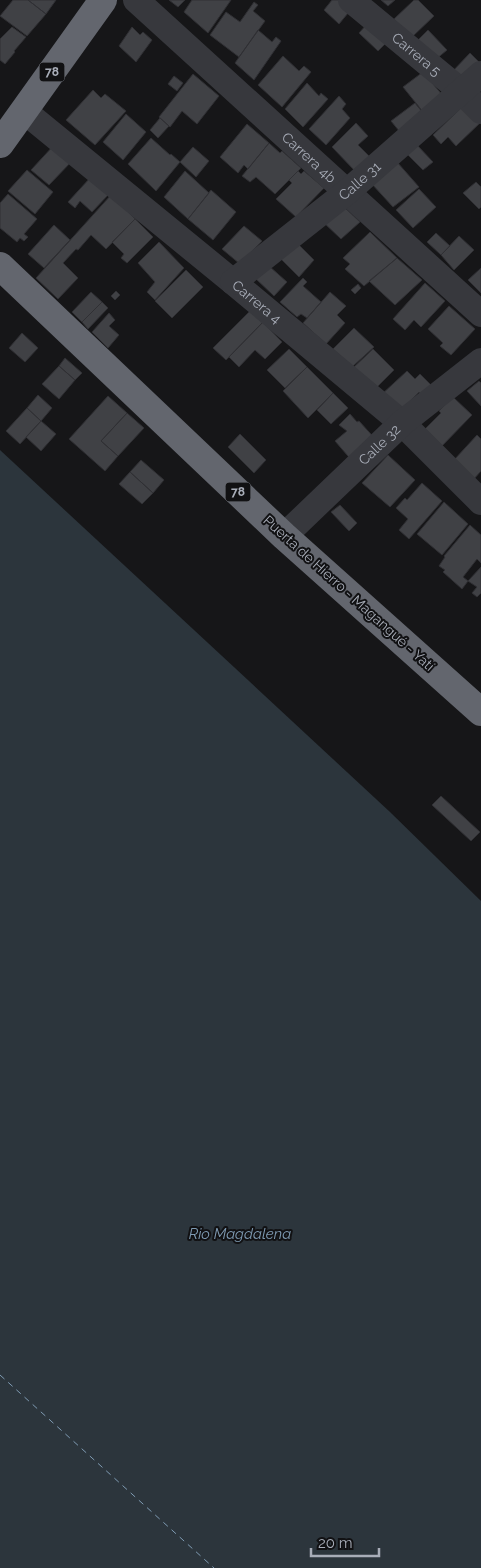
<svg xmlns="http://www.w3.org/2000/svg" width="481" height="1568" font-family="Raleway,sans-serif">
  <style>
    .water { fill: #2c353c }
    .lines { fill: none; stroke-linecap: round; stroke-linejoin: round }
    .ferry { stroke: #7f9bb3; stroke-width: 1; stroke-dasharray: 6 5; stroke-linecap: butt }
    .building { fill: #404145; stroke: #303034 }
    .minor { stroke: #37383d; stroke-width: 26 }
    .highway { stroke: #63666e; stroke-width: 28 }
    .labels { text-anchor: middle; stroke-width: 4; stroke-linejoin: round; paint-order: stroke }
    .shield { fill: #111113; stroke: #7b7e86; stroke-width: 1 }
    .shield-label { font-size: 12px; font-weight: bold; fill: #a8adb8 }
    .street-label { font-size: 14px; fill: #a8adb8; stroke: #111113 }
    .water-label { font-size: 15px; font-style: italic; fill: #7f9bb3; stroke: #111113 }
  </style>
  <rect width="100%" height="100%" fill="#161618"/>
  <!-- water -->
  <path class="water" d="M0 450 390 812 481 901V1568H0Z"/>
  <g class="lines">
    <!-- ferry -->
    <path class="ferry" d="M0 1375 214 1568"/>
  </g>
  <!-- building -->
  <path class="building" d="M13 0H28L46 14 27 36 0 16Z
    M28 0H56L46 14Z
    M169 0H185L178 7Z
    M192 0H231L208 33 184 12Z
    M332 0H345L353 7 339 24 324 10Z
    M381 0H395L388 6Z
    M414 0H418L434 16 412 37 394 19Z
    M254 2 258 5 253 11 265 21 239 57 210 35 226 12 240 22Z
    M368 23 387 42 378 51 359 33Z
    M12 27 26 37 14 51 15 52 5 64 0 60V39Z
    M132 27 140 35 143 32 152 40 136 62 119 46Z
    M258 30 272 42 276 37 281 41 254 80 235 63Z
    M428 30 447 50 435 60 417 41Z
    M470 53 481 64 466 87 451 73Z
    M283 56 299 71 304 66 311 72 282 107 258 85Z
    M423 72 444 97 424 113 403 87Z
    M193 74 219 96 197 124 182 111 170 127 159 117Z
    M174 76 183 83 177 91 168 84Z
    M307 83 319 96 321 93 328 99 303 127 285 109Z
    M93 90 101 98 105 94 126 111 95 145 66 120Z
    M339 96 346 104 342 109 350 118 326 145 309 129Z
    M415 103 423 113 400 132 391 121Z
    M465 104 481 122 456 146 448 137 441 144 433 135Z
    M126 114 146 132 123 160 103 142Z
    M160 118 169 126 158 138 150 130Z
    M356 123 368 136 358 145 370 157 355 171 332 147Z
    M247 124 269 143 248 169 244 165 238 173 220 157Z
    M151 138 170 155 171 154 180 162 156 191 128 164Z
    M269 143 280 153 282 151 301 168 275 194 256 177 250 182 242 176Z
    M55 144 73 160 49 185 31 170Z
    M417 145 433 162 423 170 407 154Z
    M193 147 209 161 196 177 180 162Z
    M397 162 419 187 393 207 371 183Z
    M27 170 53 192 35 214 8 191Z
    M185 171 209 193 188 219 164 197Z
    M298 171 301 174 304 171 324 188 296 217 276 199 292 183 289 180Z
    M90 178 109 194 92 212 80 201 75 208 68 202Z
    M476 182 481 187V207L479 209 463 193Z
    M419 189 436 207 413 228 396 210Z
    M211 190 236 212 213 240 188 219Z
    M8 194 37 219 24 234 28 237 24 241 20 238 17 242 0 228V203Z
    M111 195 135 219 106 249 91 235 78 250 76 249 63 263 78 278 58 299 36 278Z
    M341 204 360 222 341 239 322 221Z
    M135 219 153 237 127 263 121 258 124 254 112 242Z
    M54 225 70 240 44 268 28 254Z
    M244 226 262 241 240 264 222 249Z
    M370 232 397 258 364 286 345 269 350 264 343 258Z
    M436 233 450 246 441 255 427 242Z
    M459 236 474 250 454 270 441 255Z
    M159 242 184 268 155 300 147 292 155 282 138 263Z
    M298 244 314 260 299 277 279 257Z
    M397 258 422 280 395 305 369 281Z
    M269 266 287 282 274 296 255 278Z
    M481 268V293L468 280Z
    M186 270 203 287 172 318 155 301Z
    M303 278 307 282 303 286 321 302 307 318 301 314 297 317 280 302Z
    M425 283 445 301 421 327 414 320 405 330 393 319Z
    M358 284 361 288 355 294 351 290Z
    M116 291 120 295 115 300 111 296Z
    M91 292 102 302 82 322 72 312Z
    M330 292 346 306 337 315 345 323 326 344 303 323Z
    M102 302 108 308 88 329 82 322Z
    M449 306 475 329 451 355 440 346 443 343 428 329Z
    M251 310 263 322 226 360 213 348Z
    M109 313 115 320 109 326 119 335 108 348 92 332Z
    M263 322 282 342 265 359 255 350 239 367 229 357Z
    M354 328 374 347 352 367 333 349Z
    M22 333 38 348 25 362 9 348Z
    M289 349 307 367 285 388 267 370Z
    M373 349 394 370 375 389 353 368Z
    M65 358 82 373 75 380 59 366Z
    M59 366 75 380 59 399 42 384Z
    M307 367 333 393 308 418 283 391Z
    M407 371 415 379 420 374 431 385 421 394 419 392 399 412 381 395Z
    M479 381 481 383V406L467 391Z
    M333 393 348 408 331 424 317 410Z
    M38 395 52 408 41 421 27 408Z
    M108 396 127 413 101 441 118 456 105 471 69 439Z
    M453 397 472 415 439 449 422 432 441 413 439 411Z
    M27 408 41 421 20 444 6 431Z
    M127 413 144 428 118 456 101 441Z
    M350 414 357 422 359 421 378 442 354 463 335 441 347 431 339 425Z
    M41 421 56 434 41 451 26 437Z
    M240 434 266 460 254 473 228 447Z
    M477 435 481 439V471L473 480 454 460Z
    M388 455 415 480 390 507 362 483Z
    M141 460 164 480 153 493 130 472Z
    M130 472 153 493 142 504 119 484Z
    M422 483 442 501 409 539 399 530 408 519 396 508 405 498 407 500Z
    M444 502 468 524 442 555 417 534Z
    M340 505 357 523 349 531 331 512Z
    M470 525 481 535V563L477 559 463 577 468 581 462 589 443 572 445 570 439 566 445 557 444 556Z
    M481 567V593L477 597 472 593 477 587 468 581Z
    M441 796 480 832 471 841 432 805Z"/>
  <g class="lines">
    <!-- minor -->
    <g class="minor">
      <path id="s1" d="M136 0 481 314"/>
      <path id="s2" d="M351 0 461 91 481 111"/>
      <path id="s3" d="M24 111 233 282 402 423 481 502"/>
      <path id="s4" d="M233 282 347 192 481 74"/>
      <path id="s5" d="M284 536 402 423 481 361"/>
    </g>
    <!-- highway -->
    <path class="highway" d="M0 144 103 0
      M0 266 284 536 481 712"/>
  </g>
  <g class="labels">
    <!-- shield labels -->
    <g class="shield">
      <rect x="39.5" y="62.5" width="25" height="19" rx="4"/>
      <rect x="225.5" y="482.5" width="25" height="19" rx="4"/>
    </g>
    <g class="shield-label">
      <text x="52" y="76">78</text>
      <text x="238" y="496">78</text>
    </g>
    <!-- street labels -->
    <g class="street-label">
      <text dy="5" stroke="none"><textPath href="#s2" startOffset="85">Carrera 5</textPath></text>
      <text dy="5" stroke="none"><textPath href="#s1" startOffset="234">Carrera 4b</textPath></text>
      <text dy="5" stroke="none"><textPath href="#s4" startOffset="162">Calle 31</textPath></text>
      <text dy="5" stroke="none"><textPath href="#s3" startOffset="301">Carrera 4</textPath></text>
      <text dy="5" stroke="none"><textPath href="#s5" startOffset="132">Calle 32</textPath></text>
      <text transform="translate(349 593) rotate(42)" y="5">Puerta de Hierro - Magangué - Yatí</text>
    </g>
    <!-- water labels -->
    <g class="water-label">
      <text x="240" y="1239">Rio Magdalena</text>
    </g>
  </g>
  <!-- scale -->
  <path d="M311 1548v8h68v-8" fill="none" stroke="#a8adb8" stroke-width="2.5"/>
  <text x="318" y="1548" font-size="15" fill="#a8adb8" stroke="#111113" stroke-width="4" paint-order="stroke">20 m</text>
</svg>
